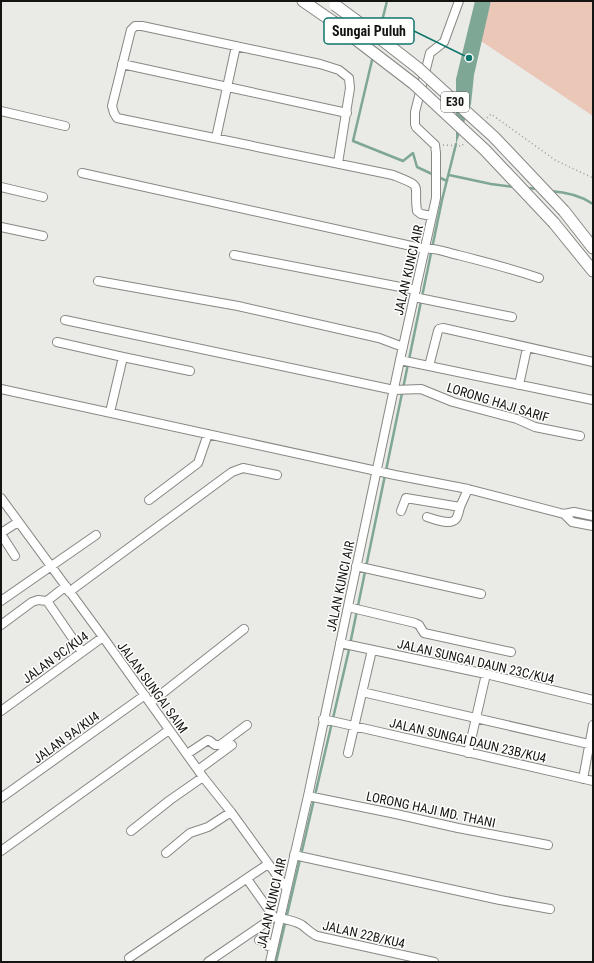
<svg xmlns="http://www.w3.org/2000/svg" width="594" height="963" font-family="'Roboto Condensed',sans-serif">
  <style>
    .green { fill: #ebc7b8 }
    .water { fill: #7fa795 }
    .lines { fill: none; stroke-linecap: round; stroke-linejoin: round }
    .stream { stroke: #7fa795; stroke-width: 2.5 }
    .minor-casing { stroke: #878783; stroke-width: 10 }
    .highway-casing { stroke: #878783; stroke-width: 13 }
    .path { stroke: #9a9a97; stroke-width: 1.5; stroke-dasharray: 1 3; stroke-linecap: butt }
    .minor { stroke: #fff; stroke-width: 8 }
    .highway { stroke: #fff; stroke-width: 11 }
    .highway-bridge-casing { stroke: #878783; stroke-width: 13; stroke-linecap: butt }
    .highway-bridge { stroke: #fff; stroke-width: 11 }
    .labels { text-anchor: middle; stroke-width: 3; stroke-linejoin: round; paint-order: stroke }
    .shield { fill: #fffffe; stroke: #5a5a5a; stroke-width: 1 }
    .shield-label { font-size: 12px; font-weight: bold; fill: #141413 }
    .street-label { font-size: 13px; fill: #141413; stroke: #fffffe }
    .leader { fill: none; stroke: #0f766e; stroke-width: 1.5 }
    .callout-dot { fill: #0f766e; stroke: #fffffe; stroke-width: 1.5 }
    .callout { fill: #fffffe; stroke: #0f766e; stroke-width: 1.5 }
    .callout-label { font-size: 14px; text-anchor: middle; font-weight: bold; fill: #141413 }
  </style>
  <rect width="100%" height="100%" fill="#eaeae6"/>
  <!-- green -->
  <path class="green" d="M491 1H593V116L481 41Z"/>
  <!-- water -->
  <path class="water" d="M475 1H491L474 75 471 104 456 144V79Z"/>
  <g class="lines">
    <!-- stream -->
    <path class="stream" d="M379 33 387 1
      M373 56 353 141 403 161 413 153 417 167 447 181
      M449 175 491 184 514 187
      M527 188 538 189
      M550 191C566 192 580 195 593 204
      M276 962 348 654 442 200 456 144"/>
    <defs>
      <path id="minor" d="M122 64 347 113
        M1 111 65 126
        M216 138 236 46
        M338 163 350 88 349 78 339 70 320 64 142 26H135L131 30 112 106 114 113 117 118 393 175C425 188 413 182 417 211L421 214 432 216
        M82 173 425 249C435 247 448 253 458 255 486 262 512 269 539 278
        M1 187 43 197
        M1 227 43 236
        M234 255 416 290
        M98 281 238 306 379 338 403 347
        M414 297 512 317
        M65 320 394 390 421 389 453 402 517 419 535 427 580 436
        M57 342 123 357
        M400 360 593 400
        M429 366 438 331 439 329 443 328 593 362
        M519 385 527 348
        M1 389 395 475 468 489 564 514 574 512 593 516
        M110 412 123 357 190 371
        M1 498 103 637 203 777 231 812 286 888
        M149 500 198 463 208 434
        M401 511 406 498 460 507 468 489
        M564 514 572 522 593 526
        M427 517C434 519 450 526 456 519 458 516 459 511 460 507
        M1 533 18 522
        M1 534 15 556
        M356 566 481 594
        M69 592 232 472 243 468 277 475
        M1 601 96 535
        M47 601 82 652
        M348 607 415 623 419 625 424 633 511 652
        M1 625 32 602 38 600 47 601 66 586
        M340 643 486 674 593 700
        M362 692 593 745
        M150 703 244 629
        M1 711 103 637
        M323 719 593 781
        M348 753 372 650
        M468 753 486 674
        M187 754 208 740 210 741 215 745H220L247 725
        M198 770 232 745
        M583 779 593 725
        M308 796 396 814 458 828 548 845
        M1 798 145 695
        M131 831 170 800 203 777
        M1 851 169 730
        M166 853 190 833 208 827 231 812
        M294 855 500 900 550 909
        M247 879 274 917
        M259 940 267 942 268 946 273 947
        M129 958 268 864
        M208 962 274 917C283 919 294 920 302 925 307 929 311 933 317 936L434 962
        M270 962 308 796 400 360 436 198V153L435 145 416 127 415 124V112L430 53 444 42 459 1"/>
      <path id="highway" d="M303 1 332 21
        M564 211 593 248
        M554 223 593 271"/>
    </defs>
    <!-- minor casing -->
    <use href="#minor" class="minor-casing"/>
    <!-- highway casing -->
    <use href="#highway" class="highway-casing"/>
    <!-- path -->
    <path class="path" d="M487 118 491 114 555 160 593 178
      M443 145 462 146 464 143"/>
    <!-- minor -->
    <use href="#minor" class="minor"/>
    <!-- highway -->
    <use href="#highway" class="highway"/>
    <defs>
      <path id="highway-bridge" d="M335 5 377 36 418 68 494 137 564 211
        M332 21 414 84 485 150 554 223"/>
    </defs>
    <!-- highway-bridge casing -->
    <use href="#highway-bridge" class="highway-bridge-casing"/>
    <!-- highway-bridge -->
    <use href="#highway-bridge" class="highway-bridge"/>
  </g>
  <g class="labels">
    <!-- shield labels -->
    <rect class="shield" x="441" y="92" width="28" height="20" rx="3"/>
    <g class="shield-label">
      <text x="455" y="106">E30</text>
    </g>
    <!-- street labels -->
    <g class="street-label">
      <text transform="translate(408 270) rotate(-77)" y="5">JALAN KUNCI AIR</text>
      <text transform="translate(498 402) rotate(17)" y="5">LORONG HAJI SARIF</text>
      <text transform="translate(340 586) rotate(-78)" y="5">JALAN KUNCI AIR</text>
      <text transform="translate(55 657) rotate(-36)" y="5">JALAN 9C/KU4</text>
      <text transform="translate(476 661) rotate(13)" y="5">JALAN SUNGAI DAUN 23C/KU4</text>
      <text transform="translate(153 687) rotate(54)" y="5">JALAN SUNGAI SAIM</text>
      <text transform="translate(66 737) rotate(-36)" y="5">JALAN 9A/KU4</text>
      <text transform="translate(468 740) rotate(13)" y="5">JALAN SUNGAI DAUN 23B/KU4</text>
      <text transform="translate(431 809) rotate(12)" y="5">LORONG HAJI MD. THANI</text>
      <text transform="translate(271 903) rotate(-77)" y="5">JALAN KUNCI AIR</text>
      <text transform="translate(364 934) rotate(13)" y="5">JALAN 22B/KU4</text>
    </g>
  </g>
  <!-- callouts -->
  <path class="leader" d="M469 58L414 31"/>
  <circle class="callout-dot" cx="469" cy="58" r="4"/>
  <rect class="callout" x="324" y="18" width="90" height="26" rx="4"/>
  <g class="callout-label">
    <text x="369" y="36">Sungai Puluh</text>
  </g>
  <!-- border -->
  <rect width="594" height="963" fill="none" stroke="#141413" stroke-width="4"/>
</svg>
